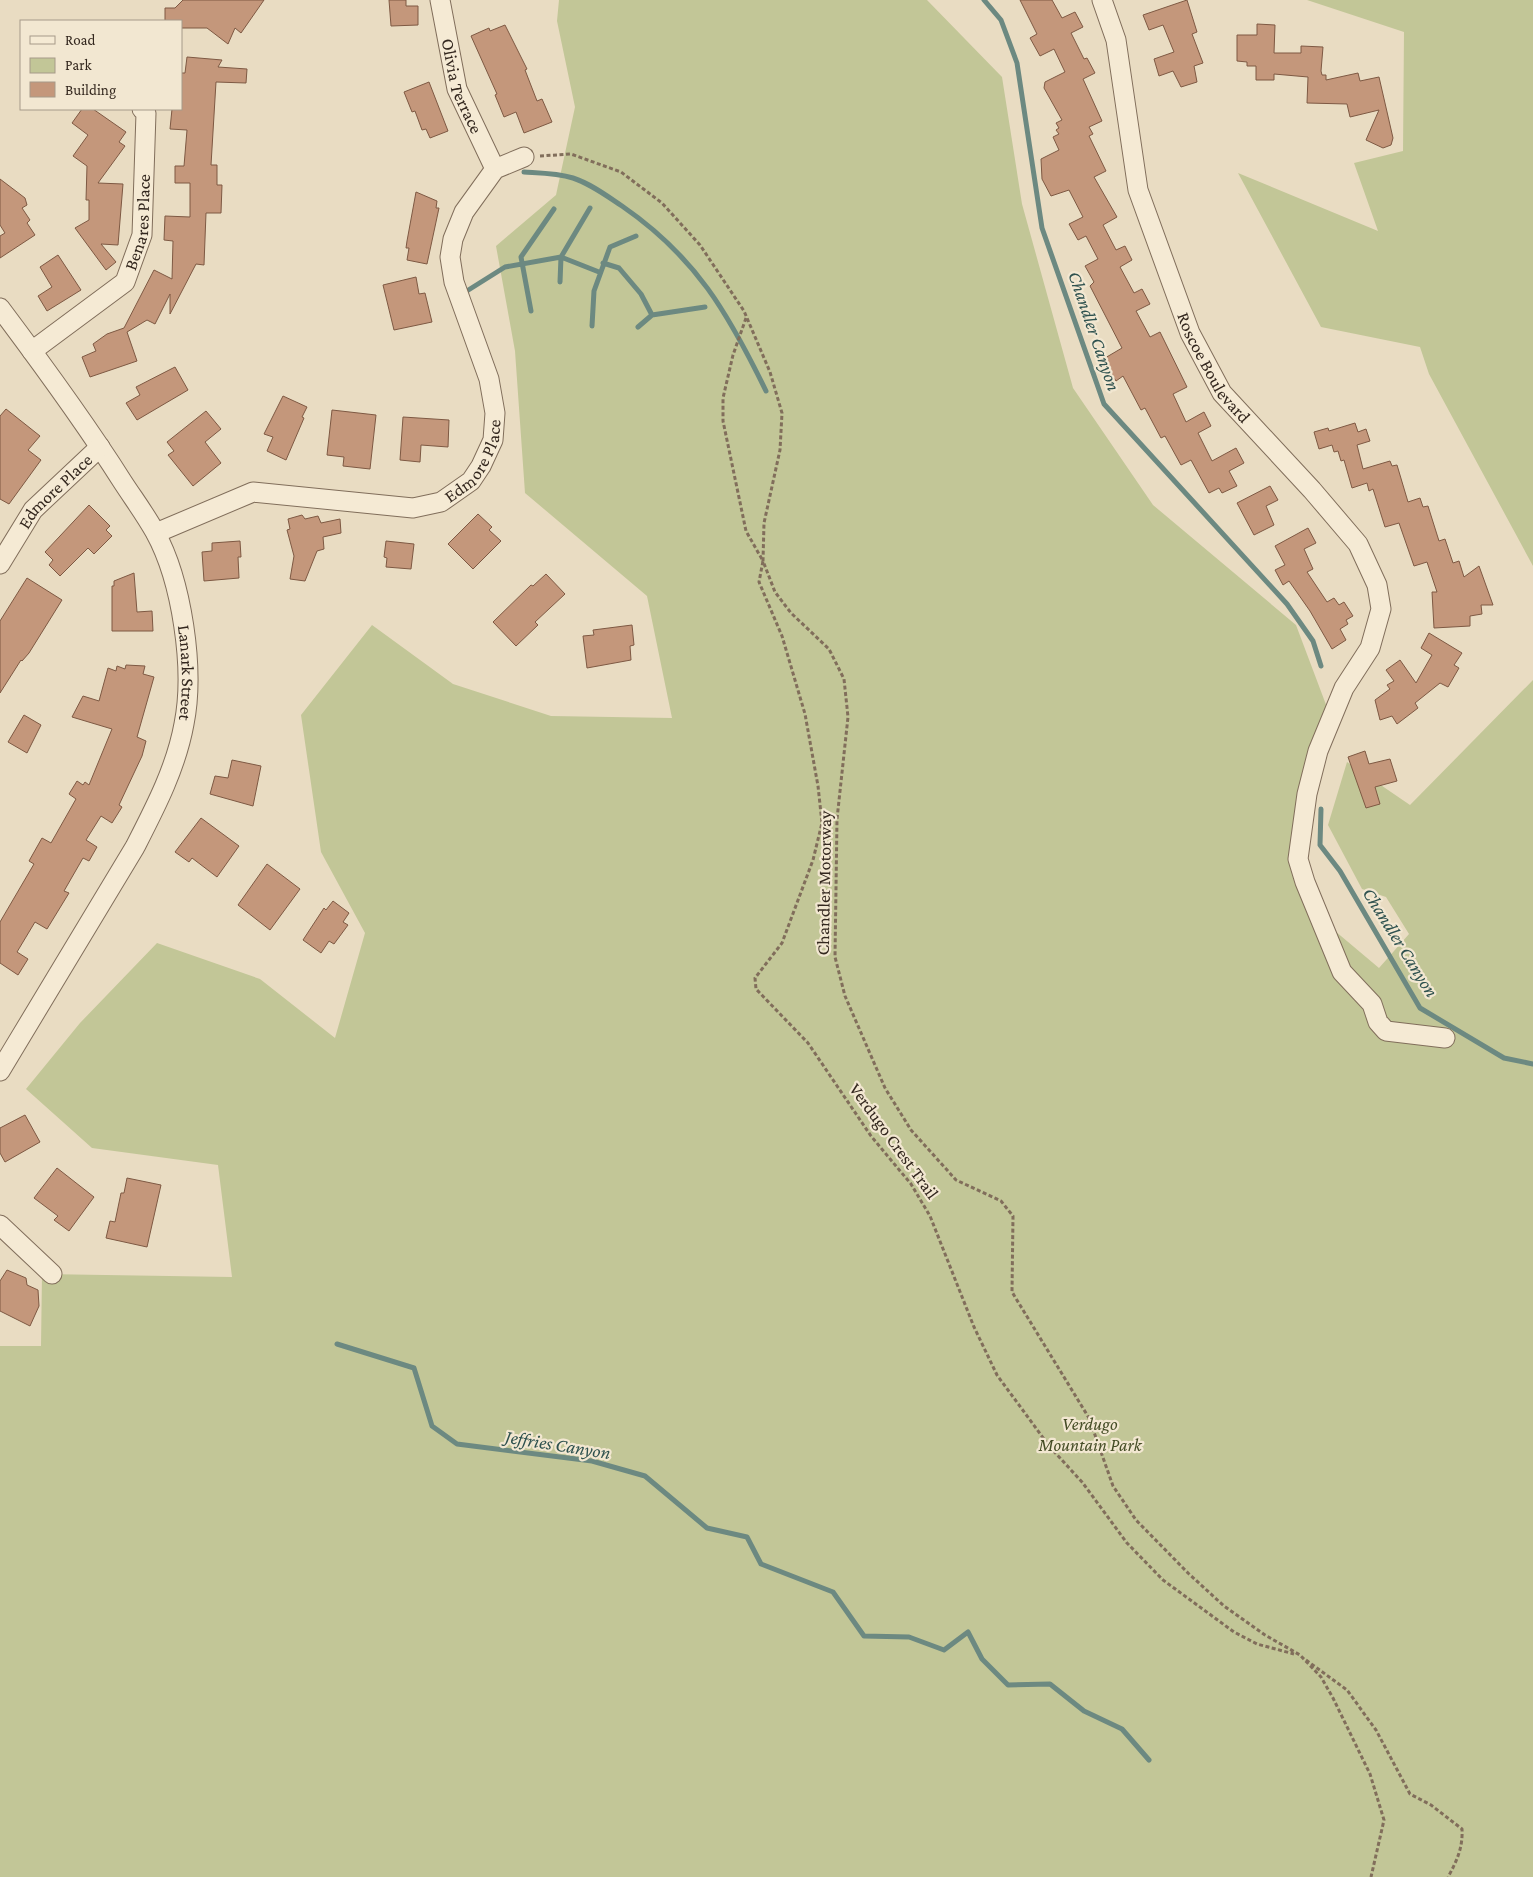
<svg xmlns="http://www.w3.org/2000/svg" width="1533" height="1877" font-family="'Crimson Pro',serif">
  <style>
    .green { fill: #c2c697 }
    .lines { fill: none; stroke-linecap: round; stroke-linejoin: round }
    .stream { stroke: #6c8981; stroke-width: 5 }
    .building { fill: #c4977b; stroke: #7e5943 }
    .minor-casing { stroke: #816e5b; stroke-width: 21 }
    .path { stroke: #816e5b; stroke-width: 3; stroke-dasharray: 4 2.5; stroke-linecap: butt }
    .minor { stroke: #f5ead4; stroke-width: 19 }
    .labels { text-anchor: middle; stroke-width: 4.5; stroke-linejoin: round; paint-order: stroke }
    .street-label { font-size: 18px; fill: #33271e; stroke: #f2e7d1 }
    .park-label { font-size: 18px; font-style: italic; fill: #454d26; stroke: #f2e7d1 }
    .water-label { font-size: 19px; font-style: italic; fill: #2e514e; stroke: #f2e7d1 }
  </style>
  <rect width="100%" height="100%" fill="#e9dcc2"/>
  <!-- green -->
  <path class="green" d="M559 0H927L1002 77 1022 204 1073 388 1153 505 1296 625 1328 710 1294 832 1316 915 1379 968 1409 934 1386 897 1362 889 1328 825 1347 762 1410 805 1533 680V1877H0V1346H41L42 1274 232 1277 218 1165 92 1148 26 1089 80 1023 157 943 260 979 335 1038 365 933 321 852 301 715 372 625 453 684 551 716 672 718 647 596 525 493 515 351 496 246 556 195 575 107 557 21Z
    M1307 0H1533V566L1429 374 1420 347 1321 327 1238 173 1378 231 1354 163 1403 151 1404 32Z"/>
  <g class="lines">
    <!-- stream -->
    <path class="stream" d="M984 0 1001 20 1017 63 1042 228 1104 404 1287 604 1313 641 1321 666
      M524 172C540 173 557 173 573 178 591 184 607 196 622 206 696 257 728 313 766 391
      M603 263 619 268 641 294 652 315
      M560 282 561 257 590 208
      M462 294 505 267 561 257 599 272
      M531 311 521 257 554 209
      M592 326 594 291 610 247 636 236
      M638 327 652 315 705 307
      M1321 809 1320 845 1340 871 1420 1008 1504 1058 1533 1064
      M337 1344 414 1368 432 1426 457 1444 592 1461 645 1476 707 1528 747 1537 761 1564 833 1592 864 1636 909 1637 944 1650 968 1632 982 1659 1008 1685 1050 1684 1084 1711 1122 1729 1149 1760"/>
  </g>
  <!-- building -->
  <path class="building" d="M183 0H264L241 33 235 28 228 44 207 28H181V21H165V8H175Z
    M389 0H406V6H418V25L391 26Z
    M1020 0H1052L1062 18 1075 12 1083 27 1071 33 1084 59 1087 58 1095 73 1083 79 1102 121 1089 127 1093 134 1089 136 1106 171 1094 177 1117 217 1103 225 1116 250 1125 246 1132 260 1120 267 1134 293 1142 289 1150 304 1136 311 1150 337 1160 332 1187 387 1173 394 1186 422 1204 412 1211 426 1198 433 1212 461 1236 448 1244 463 1229 471 1237 486 1222 493 1219 488 1209 493 1191 460 1181 465 1165 436 1161 438 1145 408 1141 410 1123 376 1116 381 1105 363V358L1122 348 1090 286 1094 282 1085 266 1098 259 1086 236 1078 240 1069 224 1083 217 1069 190 1051 196 1042 179 1041 159 1059 150 1053 137 1059 134 1056 130 1059 128 1056 123 1062 120 1044 88 1045 82 1065 72 1054 49 1040 56 1030 38 1037 34Z
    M1187 0 1197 32 1192 34 1203 63 1194 66 1197 82 1181 87 1173 71 1159 76 1154 59 1174 52 1163 25 1149 30 1143 15Z
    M1257 24 1275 25 1274 53H1301V46L1323 47 1321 71 1322 75H1326V80L1358 73 1360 81 1379 77 1393 138 1391 145 1383 148 1366 140 1379 110 1350 117 1347 104 1307 103 1308 77 1274 74V80H1256V66H1247V62L1237 61V35H1257Z
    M505 25 527 69 525 70 537 101 542 99 552 122 524 133 516 112 504 117 495 95 497 94 471 36 489 28 490 31Z
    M187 57 222 60 218 67 247 69 246 83 216 82 211 165H217V185H222L221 213H206L204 265 196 264 170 314V294L155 324 147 320 127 332 137 361 90 377 82 357 96 351 93 344 107 334 124 328 154 270 172 279 173 241 164 240 165 216 190 217V183H175V166H184L187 130 170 129 172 109H181V73H185Z
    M429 82 448 131 430 138 426 129 422 130 415 111 412 112 404 92Z
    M82 109H93L126 132 119 142 125 146 98 183 123 184 118 245 101 244 116 262 106 270 75 228 89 220V200H86L87 166 73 156 88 135 72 123Z
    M0 179 25 198 27 205 22 208 30 220 27 223 35 235 0 258V236L5 233 0 225Z
    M416 192 437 201 436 208H439L427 264 407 260 409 248H406L407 241Z
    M58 255 81 290 47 311 38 296 52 287 40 267Z
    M416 277 419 294 425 293 432 322 394 330 383 285Z
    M175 367 188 390 137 420 126 403 140 395 136 387Z
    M283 396 307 407 302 417 304 418 286 460 267 451 273 437 264 434Z
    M6 409 40 436 28 450 41 460 9 504 0 499V416Z
    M332 410 376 415 370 469 343 466 344 457 327 455Z
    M206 411 221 429 205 442 221 463 193 486 168 455 174 451 167 442Z
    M403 417 449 420 448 447 421 445 420 462 400 460Z
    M1355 423 1358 432 1366 429 1370 441 1357 445 1363 469 1390 461 1392 466 1397 465 1408 502 1420 498 1423 507 1428 506 1439 541 1445 539 1453 563 1459 561 1464 577 1479 566 1493 605H1481L1482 614 1470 616V626L1434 628 1432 592H1437L1427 562 1414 566 1399 523 1385 527 1373 489 1369 491 1367 483 1352 488 1344 460 1341 461 1338 451 1334 452 1332 445 1319 449 1314 432 1328 428 1329 431Z
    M1270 486 1278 500 1266 506 1274 525 1254 535 1237 503Z
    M89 505 110 526 106 530 112 536 94 554 88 548 60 576 49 565 53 560 45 552Z
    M478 514 492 527 489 530 501 541 473 569 448 544Z
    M302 515 305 519 318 516 321 523 340 519 341 533 323 537 324 549 317 551 305 581 290 579 294 556 287 530 290 529 288 519Z
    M1308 528 1316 543 1304 549 1313 569 1307 572 1327 602 1334 598 1339 605 1344 602 1353 616 1346 620 1348 624 1340 629 1346 640 1332 649 1310 611 1289 581 1283 585 1275 570 1285 565 1275 546Z
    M240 541 241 557H238L239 578 204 581 202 552 212 551V543Z
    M386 541 414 544 411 569 386 567 387 558 384 557Z
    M134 573 137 612 152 611 153 631H112V586H114V581Z
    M546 574 565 594 535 622 538 625 516 646 493 622 531 585 533 586Z
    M27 578 62 600 29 653 22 661 21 660 0 693V621Z
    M632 625 634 645 630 646 631 660 587 668 583 636 594 635 593 630Z
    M1429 633 1462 653 1454 665 1459 668 1448 687 1440 683 1415 703 1418 708 1397 724 1392 716 1380 720 1375 700 1390 689 1387 685 1394 681 1386 670 1400 660 1416 683 1432 655 1421 648Z
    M126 665 145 666 143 674 154 677 137 737 146 741 142 756 119 805 122 807 112 823 101 816 86 840 97 847 89 861 83 858 64 891 69 893 47 929 35 922 17 952 28 959 18 975 0 963V922L34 864 29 861 42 838 51 843 76 799 69 794 77 781 83 785 85 782 89 785 112 729 72 717 83 696 99 701 108 668 116 671 117 666 125 669Z
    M24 715 41 725 27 753 8 742Z
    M1365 751 1369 764 1390 759 1397 781 1375 787 1380 804 1366 808 1348 757Z
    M232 760 261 766 253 806 210 794 215 776 228 778Z
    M201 818 239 846 217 877 192 858 189 862 175 852Z
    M267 864 300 889 270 930 238 905Z
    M333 901 349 913 343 922 348 925 334 944 329 941 321 953 303 940 324 908 326 910Z
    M25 1115 40 1142 5 1162 0 1153V1128Z
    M57 1168 94 1197 69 1231 54 1220 58 1216 34 1198Z
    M127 1178 161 1185 147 1247 106 1238 110 1221 115 1222 121 1193H124Z
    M7 1270 26 1278 27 1285 38 1290 39 1306 30 1326 0 1311V1281Z"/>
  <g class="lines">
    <defs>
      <g id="minor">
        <path id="s1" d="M440 0 457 89 495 169"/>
        <path id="s2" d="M1102 0 1116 40 1138 190 1190 333 1222 393 1312 490 1358 544 1377 585 1381 609 1370 648 1344 688 1318 751 1307 794 1298 859 1305 882 1342 972 1372 1004 1378 1022 1386 1031 1445 1038"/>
        <path id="s3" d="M0 308C42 364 84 421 122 481 133 498 145 514 155 532 182 581 195 669 184 724 176 768 155 808 135 847L0 1071"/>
        <path id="s4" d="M32 351 125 282 142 235 146 113 142 109"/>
        <path id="s5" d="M156 533 253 492 413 508 441 502 471 481 481 466 493 440 495 413 489 379 454 282 450 257 453 239 464 212 495 169 524 157"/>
        <path id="s6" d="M0 564 33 510 100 447"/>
        <path d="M0 1225 52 1274"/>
      </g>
    </defs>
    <!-- minor casing -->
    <use href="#minor" class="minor-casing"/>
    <!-- path -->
    <path class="path" d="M540 156 571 154 621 172 662 203 700 245 744 311 770 372 782 413 780 450 764 523 763 561 775 592 791 613 829 649 844 679 848 717 837 819 835 957 845 996 885 1088 911 1130 956 1180 1001 1201 1013 1216 1012 1292 1089 1418 1113 1486 1136 1520 1188 1573 1224 1606 1265 1635 1300 1655 1321 1677 1333 1698 1370 1774 1384 1820 1371 1877
      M746 318 733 355 723 398V421L746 531 763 561 759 582 782 636 805 714 818 786 822 823 813 860 782 943 755 978 756 989 808 1043 871 1136 911 1184 930 1216 974 1327 997 1375 1049 1446 1082 1482 1127 1543 1163 1580 1234 1632 1257 1644 1294 1654
      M1306 1660 1347 1690 1376 1730 1410 1794 1431 1805 1462 1829C1463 1847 1457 1861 1448 1877"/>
    <!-- minor -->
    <use href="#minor" class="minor"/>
  </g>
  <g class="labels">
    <!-- street labels -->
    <g class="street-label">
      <text dy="6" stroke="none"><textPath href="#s1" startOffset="89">Olivia Terrace</textPath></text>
      <text dy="6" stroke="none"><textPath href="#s4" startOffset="178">Benares Place</textPath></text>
      <text dy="6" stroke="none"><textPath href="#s2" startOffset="388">Roscoe Boulevard</textPath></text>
      <text dy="6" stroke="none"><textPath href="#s5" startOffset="350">Edmore Place</textPath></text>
      <text dy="6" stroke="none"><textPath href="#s6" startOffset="92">Edmore Place</textPath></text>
      <text dy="6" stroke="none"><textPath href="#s3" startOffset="418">Lanark Street</textPath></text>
      <text transform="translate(824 883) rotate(-89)" y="6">Chandler Motorway</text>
      <text transform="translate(894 1141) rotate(54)" y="6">Verdugo Crest Trail</text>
    </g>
    <!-- park labels -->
    <g class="park-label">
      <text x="1090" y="1430">Verdugo<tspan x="1090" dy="21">Mountain Park</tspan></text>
    </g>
    <!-- water labels -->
    <g class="water-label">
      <text transform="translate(1095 331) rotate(71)" y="7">Chandler Canyon</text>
      <text transform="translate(1401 942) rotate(58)" y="7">Chandler Canyon</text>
      <text transform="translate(558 1444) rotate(9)" y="7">Jeffries Canyon</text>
    </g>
  </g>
  <!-- legend -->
  <rect x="20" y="20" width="162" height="90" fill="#f2e7d1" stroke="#a69a89"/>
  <rect x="30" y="36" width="25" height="8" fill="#f5ead4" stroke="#a69a89"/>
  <text x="65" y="45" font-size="15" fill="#33271e">Road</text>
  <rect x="30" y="58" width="25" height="15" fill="#c2c697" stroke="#a69a89"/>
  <text x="65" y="70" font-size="15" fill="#33271e">Park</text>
  <rect x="30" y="82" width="25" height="15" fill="#c4977b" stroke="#a69a89"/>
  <text x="65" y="95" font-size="15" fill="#33271e">Building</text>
</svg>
